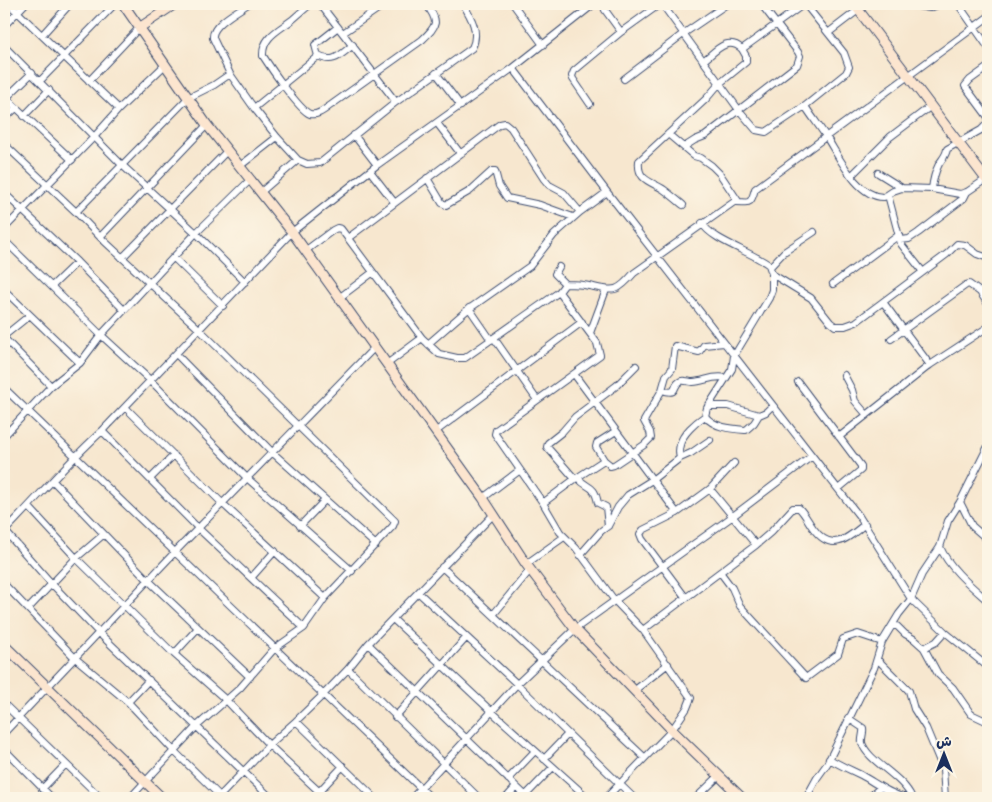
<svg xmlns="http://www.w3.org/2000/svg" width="992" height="802" font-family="'Shantell Sans','Playpen Sans Arabic',sans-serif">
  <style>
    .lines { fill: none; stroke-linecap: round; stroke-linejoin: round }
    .street-casing { stroke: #3c4b6f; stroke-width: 8 }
    .secondary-casing { stroke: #3c4b6f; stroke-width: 11 }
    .street { stroke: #fff; stroke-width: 6 }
    .secondary { stroke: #fce5cf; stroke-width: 9 }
  </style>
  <rect width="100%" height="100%" fill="#fcf5e5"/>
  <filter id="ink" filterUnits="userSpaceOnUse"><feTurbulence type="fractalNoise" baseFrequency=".02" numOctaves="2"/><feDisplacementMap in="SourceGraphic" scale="10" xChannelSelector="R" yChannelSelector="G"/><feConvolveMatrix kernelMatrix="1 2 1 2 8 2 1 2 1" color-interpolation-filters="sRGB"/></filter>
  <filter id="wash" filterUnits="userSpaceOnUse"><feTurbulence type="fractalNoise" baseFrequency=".0096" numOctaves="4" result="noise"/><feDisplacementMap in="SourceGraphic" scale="20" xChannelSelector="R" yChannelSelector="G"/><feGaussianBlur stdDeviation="1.12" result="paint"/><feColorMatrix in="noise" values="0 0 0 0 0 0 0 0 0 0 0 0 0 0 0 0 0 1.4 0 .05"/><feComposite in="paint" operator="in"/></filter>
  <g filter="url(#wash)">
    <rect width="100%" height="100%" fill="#f7e7cf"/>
  </g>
  <g filter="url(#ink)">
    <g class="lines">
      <defs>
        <path id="street" d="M9 4 119 109
          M248 4C238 11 211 25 213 38L230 74 254 108 277 137 298 160 307 164 320 163 396 102 472 48C480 32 471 17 463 4
          M311 4C304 9 298 15 292 20 279 30 262 37 263 56 270 67 299 110 310 114 318 116 325 109 331 105L422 40C438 25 439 22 426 4
          M320 4 396 102
          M513 4 543 45
          M603 4 605 10 621 32
          M662 4 739 110 756 130 766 132 805 106 846 73 849 67 844 53 805 4
          M906 4 930 8 940 4
          M958 4 988 47
          M4 26 25 4
          M338 27 315 45 318 56C334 64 340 55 353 45
          M343 33 385 4
          M828 33 866 4
          M42 35 70 4
          M4 46 122 165 196 233 245 282
          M703 61C715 52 727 35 742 49
          M988 67 970 80 965 86 988 117
          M513 68 607 192 859 516 911 599 945 632 988 667
          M436 73 461 106
          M624 79 683 34 727 4
          M40 81 115 4
          M89 81 139 28
          M4 96 72 160
          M6 98 32 73
          M590 104 573 79 572 76 574 71 621 32 660 4
          M805 106C812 117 820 127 827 138 839 157 858 198 884 197L893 191 902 188 932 189 960 194 967 192 986 179
          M254 108 318 56
          M24 116 49 90
          M4 119 16 108
          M437 123 460 153
          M668 134 694 156 701 158 712 166 720 174 738 201
          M354 135 377 165
          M4 144 76 212 100 237 199 329 395 521 393 526 325 598 304 628 274 649 240 688 197 726 130 798
          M684 147 695 140 705 136 797 65 800 56 798 52 761 4
          M240 166 277 137
          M370 171 394 202
          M878 173 902 188
          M851 176 890 137 931 106
          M427 178 442 203 446 205 470 191 492 171H495L499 186 507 198 540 205 573 217
          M932 189C933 180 935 172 939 164 942 159 946 156 947 149L981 130 988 123
          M261 192 298 160
          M4 193 77 262 124 310
          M888 195 901 244 923 272
          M683 205C677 200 670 194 663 189 650 181 637 180 639 161L706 99 719 84 746 62V56L742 49 804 4
          M76 212 188 98 214 85 230 74
          M702 223C711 240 752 252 769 265L772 274 811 298 830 322 835 326H845L856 322 947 254 957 244 965 245 977 254 988 258
          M4 229 95 136 119 109 166 64
          M100 237 207 125
          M348 238 500 124 505 123 511 128 544 179 549 185 564 193 580 212
          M4 240 101 335 150 380 247 478 352 571
          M900 240 909 239 918 233 964 198 967 192
          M305 251 333 230 337 228 341 229 422 338 439 354 457 358H465L559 292 565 284 555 274 559 267
          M122 258 228 150
          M174 258 223 306
          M770 267 784 252 814 232
          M565 284C573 284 581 284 589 286 614 291 616 294 634 273L734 202C748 201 750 208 755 189L988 17
          M833 284 899 235
          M52 286 77 262
          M4 290 80 363
          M559 292 597 343 600 355 496 430 495 434 543 503 560 532 576 548 615 601 643 630 691 698 687 708 672 730 606 798
          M339 298 372 273
          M883 302 930 365
          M469 308 491 340
          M590 333 606 290
          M4 336 30 315
          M4 338 51 386
          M494 338 537 400
          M891 339 966 285 969 284 980 292 988 304
          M428 344 466 311 530 266 554 235 580 212 607 192
          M176 354 273 453 376 545
          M387 364 422 338
          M574 374 677 513
          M844 375 852 390 855 401 867 415
          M798 382 861 466V470L838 489
          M4 388 431 798
          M662 390C680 396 671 385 681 381 684 380 690 382 693 382 705 381 714 375 726 378
          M708 406H728L759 415
          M772 406 766 412 759 415 754 423 746 430C732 429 714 428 705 416L707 408 732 369 734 356 769 298 772 290V274
          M125 407 223 504 325 598
          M102 431 199 529 304 628
          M435 432 582 322
          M4 436 51 386 80 363 101 335 196 233 251 179
          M839 437 930 365 988 327
          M680 458C679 454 679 448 680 445 682 434 696 422 705 416
          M604 460 609 464 610 466 614 465 644 445 651 438 650 432 644 421 662 390 666 376 672 369 675 346 699 352 704 345 724 343
          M578 478C588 490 594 483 598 503L606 507 608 526
          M150 479 174 455
          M575 479 547 447 548 443 562 432 575 417 616 386 636 366
          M53 481 149 581 250 677
          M710 489 734 463
          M483 498 520 470
          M960 502 972 526 988 540
          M543 503 575 479 604 460 596 447 597 443 616 431
          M29 507 76 558 174 654 226 700 269 745 326 798
          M300 526 325 500
          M5 531 51 583 99 633 271 798
          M4 532C37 498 67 463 102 431L292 232 377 165 513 68 594 4
          M940 547C949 568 971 586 988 601
          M580 555 601 531 608 526 618 507 628 495 652 480 680 458 691 453 710 440
          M526 564 564 537
          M442 567 644 757
          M720 572 732 588 740 606 806 678 838 654 843 639 858 634 882 642
          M251 578 275 551
          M4 584 75 658 128 702 174 751 222 798
          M419 593 517 684 634 798
          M686 598 642 539 640 534 643 530 677 513 710 489 756 545
          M28 609 76 558 103 535
          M493 615 530 570
          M393 619 492 712 588 798
          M893 626H897L905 634 914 639 924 648 938 674 953 688 971 714 988 722
          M643 630 756 545 771 532 793 508H799C805 514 808 521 813 528 831 553 846 540 865 524
          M368 644 528 798
          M924 648 936 642 945 632
          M174 654 198 628
          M877 659 909 691 914 709 926 728 943 769 945 798
          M348 669 479 798
          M635 690 668 664
          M128 702 149 680
          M4 704 101 798
          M395 717 466 638
          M848 718 863 728C864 733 861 738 862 743 868 762 902 775 912 798
          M296 721 375 798
          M4 733 174 553 374 348
          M4 749 52 798
          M544 759 568 734
          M829 759C840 765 850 770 861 775 877 784 889 794 906 798
          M508 779 535 751
          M42 789 66 764
          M525 796 553 767
          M218 798 269 745 296 721 323 695 348 669 368 644 494 514
          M313 798 343 766
          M412 798 517 684 575 629 733 516 812 456
          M506 798 516 787
          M696 798 719 776
          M806 798 817 778 827 764 874 668 882 642 899 614 911 599 922 574 940 547 948 521 960 502 988 446
          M868 798 880 788"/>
        <path id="secondary" d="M123 4 207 125 292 232 483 498 526 564 575 629 672 730 742 798
          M854 4 988 182
          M139 28 175 4
          M4 645 162 798"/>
      </defs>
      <!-- street casing -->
      <use href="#street" class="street-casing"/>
      <!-- secondary casing -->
      <use href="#secondary" class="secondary-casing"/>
      <!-- street -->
      <use href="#street" class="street"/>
      <!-- secondary -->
      <use href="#secondary" class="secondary"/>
    </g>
  </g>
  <!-- margin -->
  <rect width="992" height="802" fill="none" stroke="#fcf5e5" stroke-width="20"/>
  <!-- north arrow -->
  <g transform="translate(944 754)" stroke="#fcf5e5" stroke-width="4" paint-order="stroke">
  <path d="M0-4L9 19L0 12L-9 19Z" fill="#1b2f5e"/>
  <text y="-8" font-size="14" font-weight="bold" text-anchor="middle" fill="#1b2f5e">ش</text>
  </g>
</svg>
